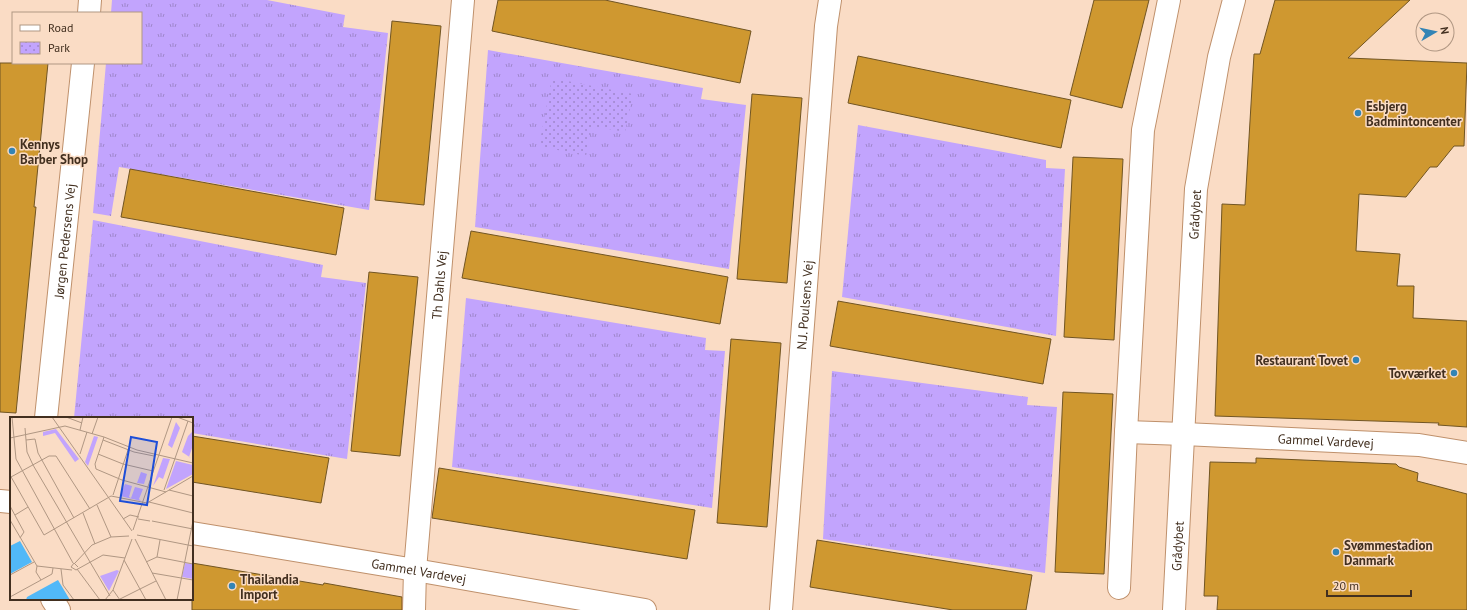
<svg xmlns="http://www.w3.org/2000/svg" width="1467" height="610" font-family="'PT Sans',sans-serif">
  <style>
    .grass { fill: url(#grass-tufts) }
    .park { fill: url(#park-dots) }
    .building { fill: #cf9830; stroke: #715523 }
    .lines { fill: none; stroke-linecap: round; stroke-linejoin: round }
    .pedestrian-casing { stroke: #bf906b; stroke-width: 24 }
    .minor-casing { stroke: #bf906b; stroke-width: 24 }
    .tertiary-casing { stroke: #bf906b; stroke-width: 24 }
    .pedestrian { stroke: #fff; stroke-width: 22 }
    .minor { stroke: #fff; stroke-width: 22 }
    .tertiary { stroke: #fff; stroke-width: 22 }
    .poi-dot { fill: #3384b5; stroke: #fadcc5; stroke-width: 1.5 }
    .labels { text-anchor: middle; stroke-width: 3; stroke-linejoin: round; paint-order: stroke }
    .poi-label { font-size: 13px; font-weight: bold; fill: #422f1f; stroke: #fadcc5; text-anchor: start }
    .street-label { font-size: 13px; fill: #422f1f; stroke: #fadcc5 }
    .inset-road { fill: none; stroke: #b09783; stroke-width: 1 }
    .view { fill: #1d4ed8; fill-opacity: 0.15; stroke: #1d4ed8; stroke-width: 2 }
    .inset-edge { fill: none; stroke: #422f1f; stroke-width: 2 }
  </style>
  <defs>
    <pattern id="grass-tufts" width="24" height="20" patternUnits="userSpaceOnUse"><rect width="24" height="20" fill="#c2a4fd"/><path d="M3 7l-1-3M5 7V3M7 7l1-3M15 17l-1-3M17 17v-4M19 17l1-3" fill="none" stroke="#9f86cc"/></pattern>
    <pattern id="park-dots" width="8" height="8" patternUnits="userSpaceOnUse"><rect width="8" height="8" fill="#c2a4fd"/><path d="M2 2h.1M6 6h.1" fill="none" stroke="#9f86cc" stroke-width="1.8" stroke-linecap="round"/></pattern>
  </defs>
  <rect width="100%" height="100%" fill="#fadcc5"/>
  <!-- grass -->
  <path class="grass" d="M112 0H267L345 15 343 27 388 33 369 210 119 167 111 216 93 213 106 63H141V13H111Z
    M488 50 703 88 701 99 746 105 729 269 475 227Z
    M858 125 1046 160V168L1065 169 1056 336 842 297Z
    M93 220 323 265 321 277 366 283 347 459 192 433V418H74Z
    M466 298 706 338 705 350 725 351 712 508 452 467Z
    M832 371 1028 397 1027 405 1057 407 1045 573 823 539Z"/>
  <!-- park -->
  <path class="park" d="M552 78 633 94 625 132 592 126 586 156 539 146Z"/>
  <!-- building -->
  <path class="building" d="M498 0H605L751 31 740 83 492 31Z
    M1094 0H1149L1122 108 1070 95Z
    M1275 0H1410L1348 58 1467 63 1464 146H1454L1437 167H1430L1406 197 1359 194 1356 251 1400 254 1397 286H1414L1413 318 1467 321V427L1438 425 1439 423 1215 416 1222 204 1245 205 1254 54H1260Z
    M392 21 441 26 424 205 375 200Z
    M858 56 1071 100 1061 148 848 103Z
    M0 63H48L34 207H36L16 413 0 412Z
    M752 94 802 98 787 283 737 279Z
    M1073 157 1123 159 1114 340 1064 337Z
    M130 169 344 208 336 255 121 217Z
    M471 231 728 277 720 324 462 278Z
    M369 272 418 277 400 456 351 451Z
    M838 301 1051 339 1043 384 830 346Z
    M731 339 781 343 767 527 717 523Z
    M1063 392 1113 394 1104 574 1055 572Z
    M192 436 329 458 321 503 192 482Z
    M1256 458 1396 464 1399 467 1418 473 1417 481 1467 494V610H1217L1218 596H1204L1210 462 1256 463Z
    M439 468 695 510 687 559 432 518Z
    M817 540 1032 575 1026 610H953L810 587Z
    M192 563 323 585 324 583 402 597V610H192Z"/>
  <g class="lines">
    <defs>
      <g id="pedestrian">
        <path id="s1" d="M1184 434 1419 445 1467 453"/>
      </g>
      <g id="minor">
        <path d="M1126 432 1184 434"/>
        <path d="M1119 588 1126 432 1143 130 1169 0"/>
        <path d="M52 599 59 610"/>
        <path id="s2" d="M414 610 415 570 463 0"/>
        <path id="s3" d="M781 610 826 26 830 0"/>
      </g>
      <g id="tertiary">
        <path d="M89 13 90 0"/>
        <path id="s4" d="M46 418 83 63"/>
        <path d="M0 501 11 502"/>
        <path id="s5" d="M192 533 415 570 645 610"/>
        <path id="s6" d="M1174 610 1196 189 1219 57 1234 0"/>
      </g>
    </defs>
    <!-- pedestrian casing -->
    <use href="#pedestrian" class="pedestrian-casing"/>
    <!-- minor casing -->
    <use href="#minor" class="minor-casing"/>
    <!-- tertiary casing -->
    <use href="#tertiary" class="tertiary-casing"/>
    <!-- pedestrian -->
    <use href="#pedestrian" class="pedestrian"/>
    <!-- minor -->
    <use href="#minor" class="minor"/>
    <!-- tertiary -->
    <use href="#tertiary" class="tertiary"/>
  </g>
  <!-- markers -->
  <g class="poi-dot">
    <circle cx="1358" cy="113" r="4"/>
    <circle cx="12" cy="151" r="4"/>
    <circle cx="1356" cy="360" r="4"/>
    <circle cx="1454" cy="373" r="4"/>
    <circle cx="1336" cy="552" r="4"/>
    <circle cx="232" cy="586" r="4"/>
  </g>
  <g class="labels">
    <!-- poi labels -->
    <g class="poi-label">
      <text x="1366" y="111">Esbjerg<tspan x="1366" dy="15">Badmintoncenter</tspan></text>
      <text x="20" y="149">Kennys<tspan x="20" dy="15">Barber Shop</tspan></text>
      <text x="1348" y="365" text-anchor="end">Restaurant Tovet</text>
      <text x="1446" y="378" text-anchor="end">Tovværket</text>
      <text x="1344" y="550">Svømmestadion<tspan x="1344" dy="15">Danmark</tspan></text>
      <text x="240" y="584">Thailandia<tspan x="240" dy="15">Import</tspan></text>
    </g>
    <!-- street labels -->
    <g class="street-label">
      <text dy="5" stroke="none"><textPath href="#s6" startOffset="396">Grådybet</textPath></text>
      <text dy="5" stroke="none"><textPath href="#s4" startOffset="178">Jørgen Pedersens Vej</textPath></text>
      <text dy="5" stroke="none"><textPath href="#s2" startOffset="326">Th Dahls Vej</textPath></text>
      <text dy="5" stroke="none"><textPath href="#s3" startOffset="306">N.J. Poulsens Vej</textPath></text>
      <text dy="5" stroke="none"><textPath href="#s1" startOffset="142">Gammel Vardevej</textPath></text>
      <text dy="5" stroke="none"><textPath href="#s6" startOffset="64">Grådybet</textPath></text>
      <text dy="5" stroke="none"><textPath href="#s5" startOffset="230">Gammel Vardevej</textPath></text>
    </g>
  </g>
  <!-- overview -->
  <g transform="translate(10 417)">
    <rect width="183" height="183" fill="#fadcc5"/>
    <path d="M131 55 137 57 134 67 127 66ZM115 67 122 69 119 80 121 81 125 70 133 72 129 82 131 84 110 79Z" fill="#c2a4fd"/>
    <path d="M46 12 69 42 65 45 45 16 33 19V15ZM84 19 88 20 78 49 75 45Z" fill="#c2a4fd"/>
    <path d="M166 5 170 11 162 31 158 28ZM183 14V28L179 40 181 41 172 35 178 19ZM153 41 160 42 153 62 149 60 143 69ZM166 44 183 48V57L156 72ZM175 146 183 147V162L172 160Z" fill="#c2a4fd"/>
    <path d="M107 153 109 154 99 174 90 159Z" fill="#c2a4fd"/>
    <path d="M10 124 22 145 0 157V129ZM48 163 60 183H16L17 180Z" fill="#51b8f8"/>
    <path class="inset-road" d="M2 0 6 42 63 146M42 0 122 114M56 0 72 6M167 0 183 6M15 11 17 35 23 48 100 179M70 13 73 0M82 17 88 0M94 20 85 47 86 52 112 63 156 75M0 21 55 9 94 20 127 33 183 46M16 23 25 22 28 36 64 101M93 23 124 35 144 39M70 37 77 15M88 37 113 47 143 54M0 58 34 118 101 79 137 86 183 59M1 60 39 39H46L80 92M154 73 178 4M159 73 183 79M103 78 118 33M139 85 183 96M87 88 101 120M0 89 14 115 10 121M73 96 85 127M5 98 18 90M113 102 120 98 129 100M128 102 140 104M0 103 27 149M142 104 183 112M123 113 162 0M127 118 183 129M125 122 156 183M147 140 183 147M114 143 136 183M136 145 147 140 150 123M65 146 82 128 101 120 119 119M27 149 62 153M27 149 26 155 31 163M68 150 64 146 61 150 66 153 93 138 115 141M51 152 53 168 64 183M67 152 90 183M142 156 183 163M0 158 24 145M103 173 110 183M0 180 42 157 43 151M110 182 146 164M95 183 103 173 122 122M167 183 183 104"/>
    <path class="view" d="M121 20 147 25 137 88 110 84Z"/>
    <rect width="183" height="183" class="inset-edge"/>
  </g>
  <!-- legend -->
  <rect x="12" y="12" width="130" height="52" fill="#fadcc5" stroke="#b09783"/>
  <rect x="20" y="25" width="20" height="6" fill="#ffffff" stroke="#b09783"/>
  <text x="48" y="32" font-size="12" fill="#422f1f">Road</text>
  <rect x="20" y="42" width="20" height="12" fill="url(#park-dots)" stroke="#b09783"/>
  <text x="48" y="52" font-size="12" fill="#422f1f">Park</text>
  <!-- north arrow -->
  <g transform="translate(1435 32) rotate(81)"><circle r="19" fill="#fadcc5" stroke="#b09783"/>
  <path d="M0-3L7 15L0 10L-7 15Z" fill="#3384b5"/>
  <text y="-6" font-size="11" font-weight="bold" text-anchor="middle" fill="#422f1f">N</text>
  </g>
  <!-- scale -->
  <path d="M1327 590v6h84v-6" fill="none" stroke="#422f1f" stroke-width="2"/>
  <text x="1333" y="590" font-size="12" fill="#422f1f" stroke="#fadcc5" stroke-width="3" paint-order="stroke">20 m</text>
</svg>
